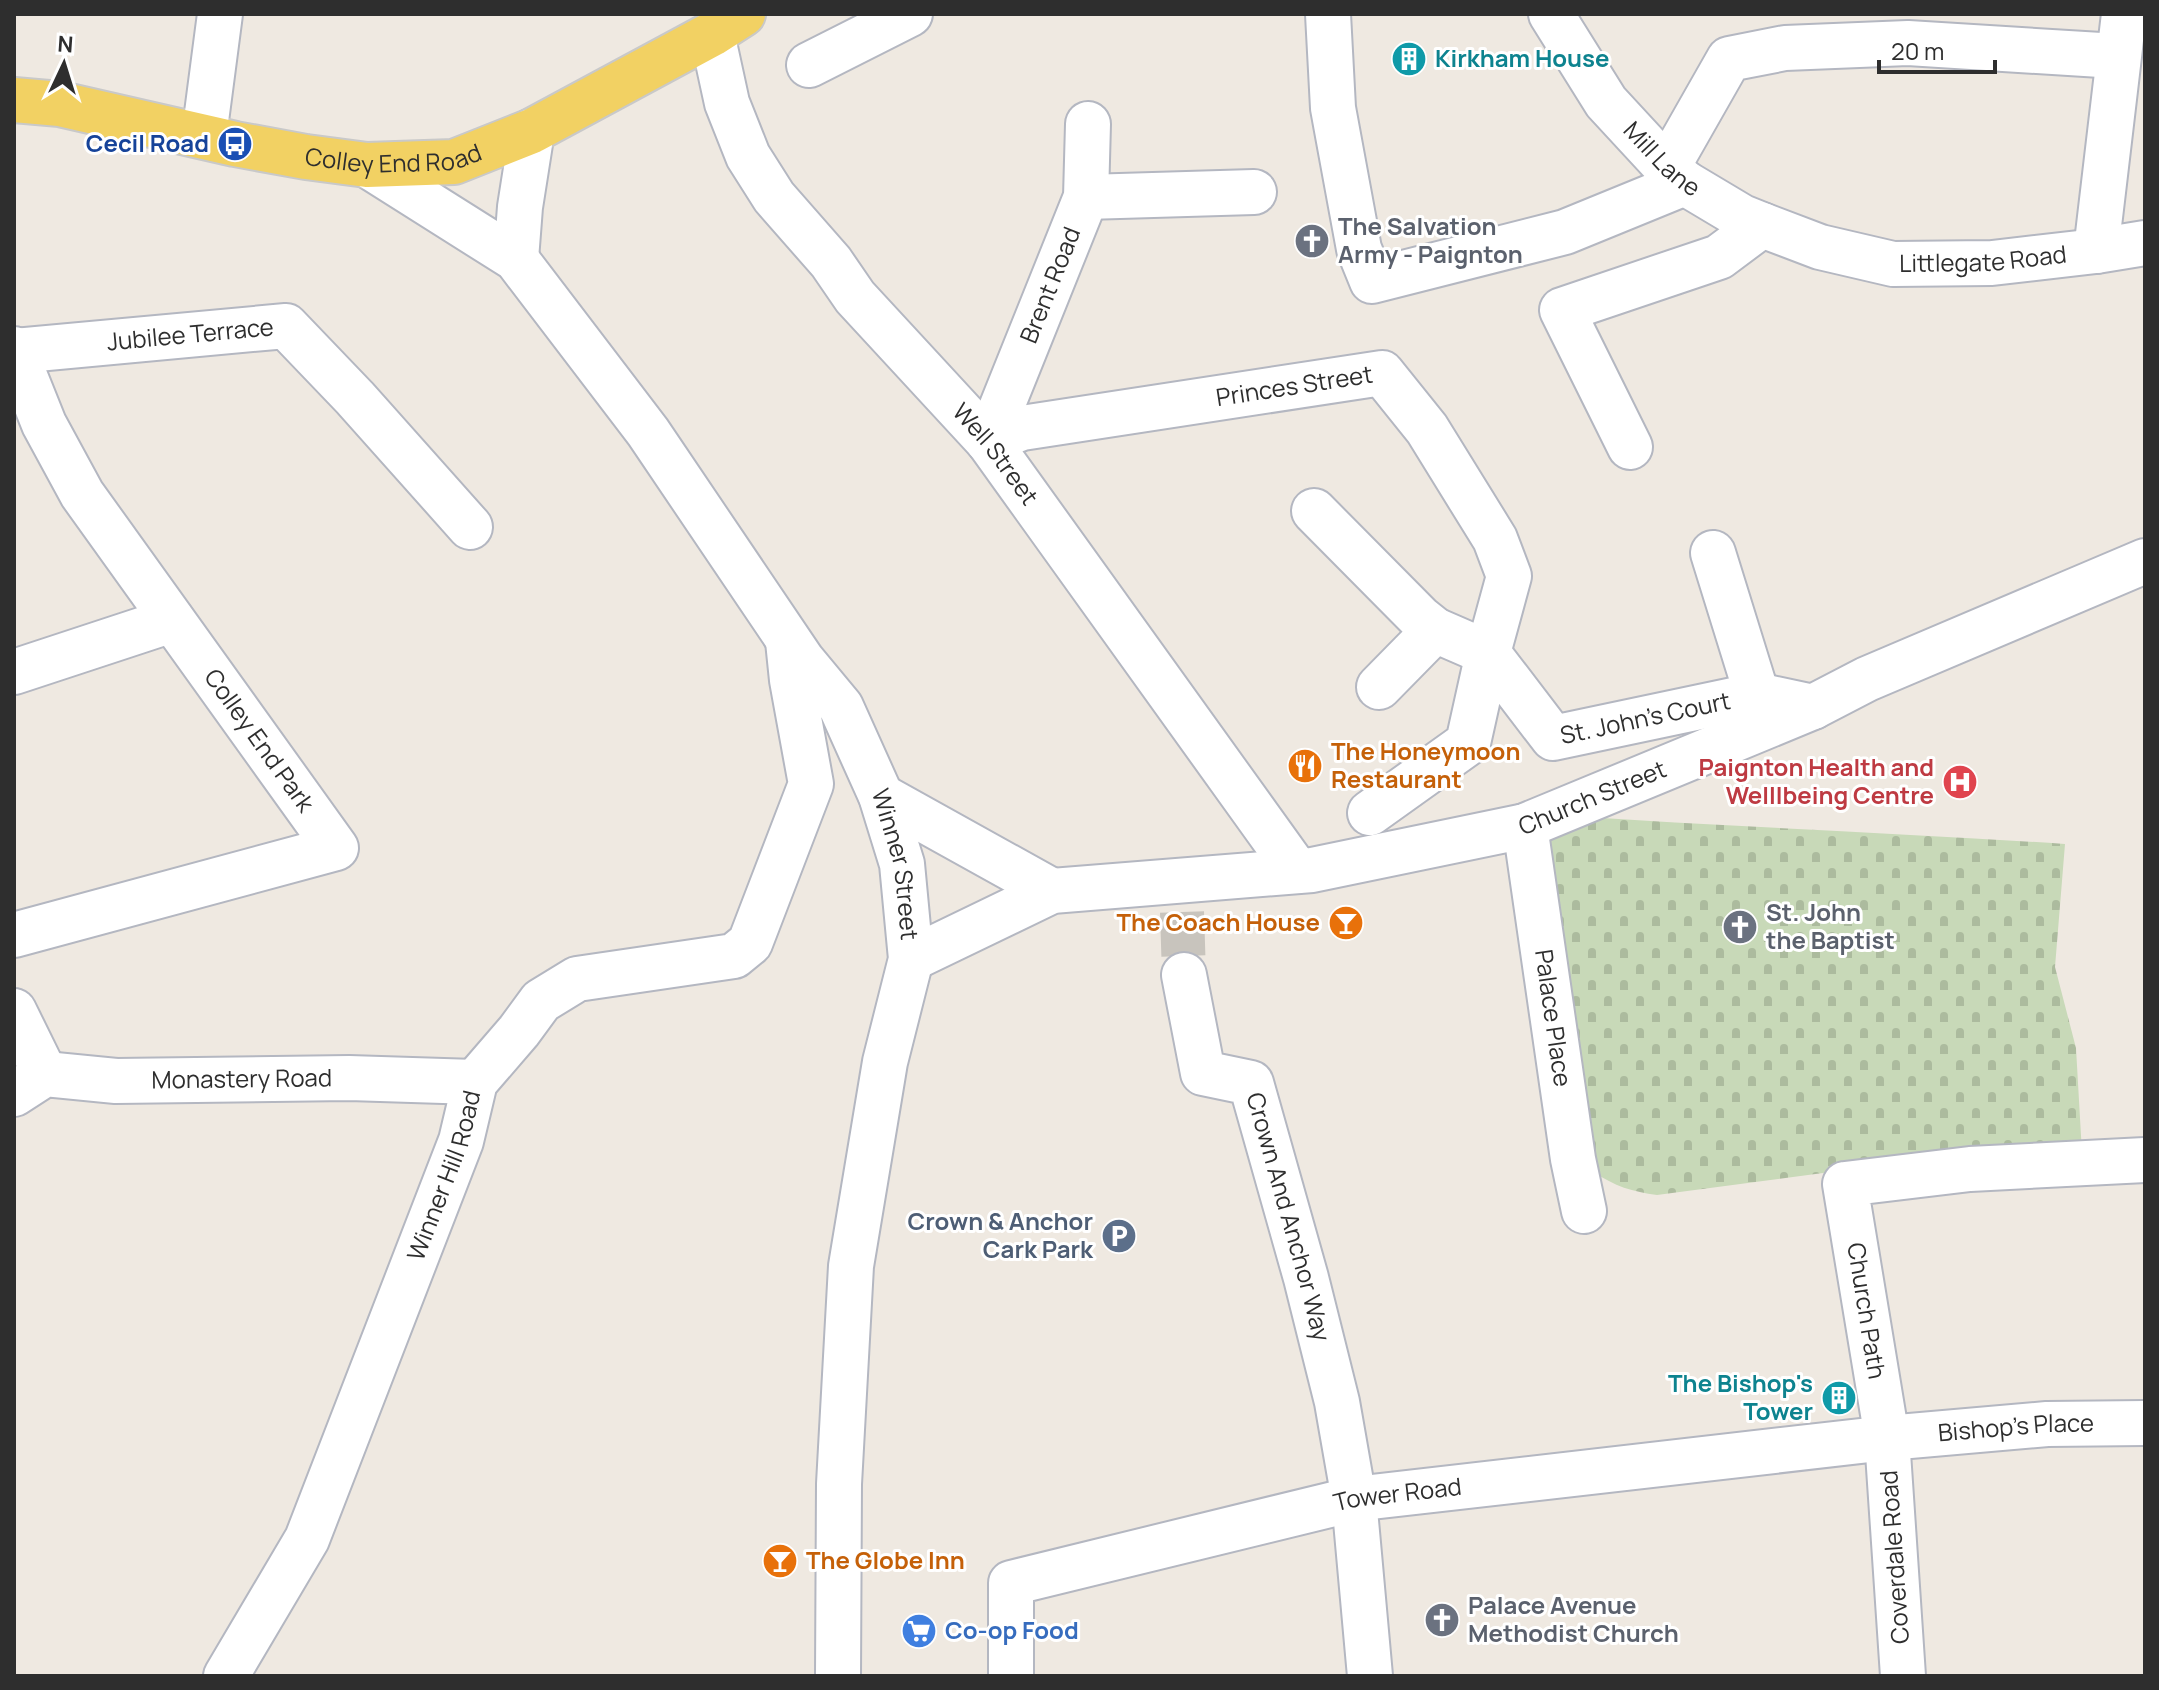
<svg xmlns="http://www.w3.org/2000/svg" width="2159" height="1690" font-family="Manrope,sans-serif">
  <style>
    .cemetery { fill: url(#cemetery-stones) }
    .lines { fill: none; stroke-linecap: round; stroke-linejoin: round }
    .minor-tunnel { stroke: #c8c4bd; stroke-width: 44; stroke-dasharray: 44 22; stroke-linecap: butt }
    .minor-casing { stroke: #b4b7c1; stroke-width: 48 }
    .major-casing { stroke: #c9c9c9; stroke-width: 48 }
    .minor { stroke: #fff; stroke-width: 44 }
    .major { stroke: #f2d163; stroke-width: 44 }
    .labels { text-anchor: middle; stroke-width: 6; stroke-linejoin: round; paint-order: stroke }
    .culture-label { font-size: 24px; font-weight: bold; fill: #0d838f; stroke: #fff; text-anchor: start }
    .transit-label { font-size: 24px; font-weight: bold; fill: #164399; stroke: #fff; text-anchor: end }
    .street-label { font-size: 24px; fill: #2e2e2e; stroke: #fff }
    .worship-label { font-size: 24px; font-weight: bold; fill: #5b616d; stroke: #fff; text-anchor: start }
    .food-label { font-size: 24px; font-weight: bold; fill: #c56008; stroke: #fff; text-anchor: start }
    .health-label { font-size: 24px; font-weight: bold; fill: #be3a42; stroke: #fff; text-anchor: end }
    .service-label { font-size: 24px; font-weight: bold; fill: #4e5e75; stroke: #fff; text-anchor: end }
    .shop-label { font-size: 24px; font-weight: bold; fill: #366cbe; stroke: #fff; text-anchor: start }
  </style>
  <defs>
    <pattern id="cemetery-stones" width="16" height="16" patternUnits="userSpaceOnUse" patternTransform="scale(2)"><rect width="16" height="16" fill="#c8d9b8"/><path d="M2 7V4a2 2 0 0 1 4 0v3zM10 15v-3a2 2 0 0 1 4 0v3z" fill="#acbb9e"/></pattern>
  </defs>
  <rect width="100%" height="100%" fill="#efe9e1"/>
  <!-- cemetery -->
  <path class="cemetery" d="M1570 816C1735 827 1900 833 2065 844L2055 967 2076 1048 2082 1153 1838 1171 1657 1195C1633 1192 1614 1186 1594 1172L1547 851 1557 826Z"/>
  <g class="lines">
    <!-- minor-tunnel -->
    <path class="minor-tunnel" d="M1182 912 1184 975"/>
    <defs>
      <g id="minor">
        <path d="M1328 14 1333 108 1359 249 1372 281 1565 232 1685 183"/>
        <path id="s1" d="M1551 14 1606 102 1667 168 1685 183 1742 217 1762 225 1820 247 1893 264 1992 263 2096 251 2145 243"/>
        <path id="s2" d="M712 34 727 103 748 156 774 197 831 262 855 297 988 441 1297 871"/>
        <path d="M809 65 910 14"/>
        <path d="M204 136 220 14"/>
        <path id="s3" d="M367 165 516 259 648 432 802 660 841 707 881 796 902 864 911 959 885 1062 851 1266 839 1484 838 1676"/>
        <path d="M1667 168 1729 59 1785 48 1908 43 2117 56"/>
        <path d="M1086 197 1254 192"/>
        <path d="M2096 251 2124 14"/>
        <path d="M516 259 520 207 532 131"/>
        <path id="s4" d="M14 349 44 424 82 494 336 848 14 935"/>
        <path id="s5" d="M15 351 286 326 355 398 470 527"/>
        <path id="s6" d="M988 441 1022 428 1382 373 1427 429 1495 539 1509 576 1488 653 1435 630 1420 618 1314 511"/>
        <path id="s7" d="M988 441 1086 197 1088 124"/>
        <path d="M1630 447 1562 310 1719 257 1762 225"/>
        <path d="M1713 553 1757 695"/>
        <path d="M14 672 172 620"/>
        <path d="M1379 687 1435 630"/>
        <path d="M881 796 1052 891"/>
        <path id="s8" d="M1370 813 1468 743 1488 653 1553 738 1757 695 1813 707"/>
        <path id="s9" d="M1525 826 1573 1159 1584 1211"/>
        <path id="s10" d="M911 959 1052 891 1312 870 1525 826 1813 707 1867 679 2145 561"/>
        <path id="s11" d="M1184 975 1203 1073 1251 1083 1306 1278 1337 1402 1354 1499 1370 1676"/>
        <path d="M14 1011 45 1074"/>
        <path id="s12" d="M14 1094 45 1074 116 1081 349 1078 475 1082"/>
        <path id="s13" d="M226 1676 307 1539 461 1141 475 1082 519 1031 541 1001 577 979 734 956 750 943 811 784 792 680 788 641"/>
        <path id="s14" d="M1011 1676V1583L1354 1499 1887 1438 2047 1424 2145 1423"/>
        <path d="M1903 1676 1887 1438 1845 1184 1970 1169 2145 1160"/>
      </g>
      <g id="major">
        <path id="s15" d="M14 100 60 104 235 144 306 157 367 165 454 162 532 131 712 34 743 14"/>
      </g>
    </defs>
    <!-- minor casing -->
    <use href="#minor" class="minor-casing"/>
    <!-- major casing -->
    <use href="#major" class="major-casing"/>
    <!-- minor -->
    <use href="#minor" class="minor"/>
    <!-- major -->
    <use href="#major" class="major"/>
  </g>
  <!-- icons -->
  <defs>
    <symbol id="building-disc" viewBox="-11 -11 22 22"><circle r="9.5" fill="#0f9aa8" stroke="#fff"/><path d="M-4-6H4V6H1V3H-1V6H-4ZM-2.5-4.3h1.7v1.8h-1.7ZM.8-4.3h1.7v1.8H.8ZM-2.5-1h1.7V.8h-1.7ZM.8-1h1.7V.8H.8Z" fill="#fff"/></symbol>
    <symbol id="bus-disc" viewBox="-11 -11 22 22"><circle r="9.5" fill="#1a4fb4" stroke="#fff"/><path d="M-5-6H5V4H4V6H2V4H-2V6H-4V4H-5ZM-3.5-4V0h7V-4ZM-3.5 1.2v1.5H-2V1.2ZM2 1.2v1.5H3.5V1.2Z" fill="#fff"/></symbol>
    <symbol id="church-disc" viewBox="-11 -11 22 22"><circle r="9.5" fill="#6b7280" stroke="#fff"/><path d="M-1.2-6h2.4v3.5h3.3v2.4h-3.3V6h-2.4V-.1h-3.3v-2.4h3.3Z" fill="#fff"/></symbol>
    <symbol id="restaurant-disc" viewBox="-11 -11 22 22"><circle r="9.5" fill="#e8710a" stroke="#fff"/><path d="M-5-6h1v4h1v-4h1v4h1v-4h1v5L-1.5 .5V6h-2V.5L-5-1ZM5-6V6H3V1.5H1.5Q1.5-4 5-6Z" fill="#fff"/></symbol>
    <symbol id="hospital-disc" viewBox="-11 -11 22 22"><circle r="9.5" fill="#e0444e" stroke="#fff"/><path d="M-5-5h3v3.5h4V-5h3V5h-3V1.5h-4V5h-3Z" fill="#fff"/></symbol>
    <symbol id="bar-disc" viewBox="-11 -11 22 22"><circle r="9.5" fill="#e8710a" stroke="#fff"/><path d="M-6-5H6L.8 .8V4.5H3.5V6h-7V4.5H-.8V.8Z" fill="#fff"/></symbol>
    <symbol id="parking-disc" viewBox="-11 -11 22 22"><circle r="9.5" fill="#5c6f8a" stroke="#fff"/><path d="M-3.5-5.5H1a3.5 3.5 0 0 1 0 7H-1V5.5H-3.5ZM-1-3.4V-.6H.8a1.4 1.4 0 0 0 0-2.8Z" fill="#fff"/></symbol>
    <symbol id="supermarket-disc" viewBox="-11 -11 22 22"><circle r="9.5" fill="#3f7fe0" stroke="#fff"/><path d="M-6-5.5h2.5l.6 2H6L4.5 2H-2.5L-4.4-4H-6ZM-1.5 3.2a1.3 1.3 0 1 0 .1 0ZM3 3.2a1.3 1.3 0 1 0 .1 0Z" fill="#fff"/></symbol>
  </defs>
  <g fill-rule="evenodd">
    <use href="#building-disc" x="1389" y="39" width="40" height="40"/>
    <use href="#bus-disc" x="215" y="124" width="40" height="40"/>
    <use href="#church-disc" x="1292" y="221" width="40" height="40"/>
    <use href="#restaurant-disc" x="1285" y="746" width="40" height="40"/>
    <use href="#hospital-disc" x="1940" y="762" width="40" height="40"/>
    <use href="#bar-disc" x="1326" y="903" width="40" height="40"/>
    <use href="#church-disc" x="1720" y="907" width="40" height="40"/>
    <use href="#parking-disc" x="1099" y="1216" width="40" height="40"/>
    <use href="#building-disc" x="1819" y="1378" width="40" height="40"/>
    <use href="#bar-disc" x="760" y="1541" width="40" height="40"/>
    <use href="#church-disc" x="1422" y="1600" width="40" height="40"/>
    <use href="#supermarket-disc" x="899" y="1611" width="40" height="40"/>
  </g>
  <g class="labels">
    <!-- culture labels -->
    <g class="culture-label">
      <text x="1435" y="67">Kirkham House</text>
      <text x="1813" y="1392" text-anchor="end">The Bishop's<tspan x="1813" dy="28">Tower</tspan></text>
    </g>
    <!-- transit labels -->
    <g class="transit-label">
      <text x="209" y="152">Cecil Road</text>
    </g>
    <!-- street labels -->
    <g class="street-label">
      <text dy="8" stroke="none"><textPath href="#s15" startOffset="386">Colley End Road</textPath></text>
      <text dy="8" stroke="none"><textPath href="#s1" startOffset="184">Mill Lane</textPath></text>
      <text dy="8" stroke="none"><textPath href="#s1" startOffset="532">Littlegate Road</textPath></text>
      <text dy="8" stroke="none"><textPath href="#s7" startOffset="168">Brent Road</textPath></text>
      <text dy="8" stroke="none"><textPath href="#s5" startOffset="176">Jubilee Terrace</textPath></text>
      <text dy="8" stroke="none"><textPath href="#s6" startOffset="312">Princes Street</textPath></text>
      <text dy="8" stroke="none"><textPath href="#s2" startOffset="516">Well Street</textPath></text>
      <text dy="8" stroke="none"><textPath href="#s8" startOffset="414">St. John's Court</textPath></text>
      <text dy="8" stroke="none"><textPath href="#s4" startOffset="464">Colley End Park</textPath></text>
      <text dy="8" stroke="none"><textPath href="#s10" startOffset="708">Church Street</textPath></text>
      <text dy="8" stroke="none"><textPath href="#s3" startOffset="898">Winner Street</textPath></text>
      <text dy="8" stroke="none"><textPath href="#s9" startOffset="194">Palace Place</textPath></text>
      <text dy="8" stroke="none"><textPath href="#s12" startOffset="234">Monastery Road</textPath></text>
      <text dy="8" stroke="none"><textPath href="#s13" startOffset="548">Winner Hill Road</textPath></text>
      <text dy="8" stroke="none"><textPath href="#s11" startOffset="288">Crown And Anchor Way</textPath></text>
      <text transform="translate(1866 1311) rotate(81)" y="8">Church Path</text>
      <text dy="8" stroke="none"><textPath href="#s14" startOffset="1112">Bishop's Place</textPath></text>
      <text dy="8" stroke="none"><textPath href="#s14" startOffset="490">Tower Road</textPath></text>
      <text transform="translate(1895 1557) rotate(-94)" y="8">Coverdale Road</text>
    </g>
    <!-- worship labels -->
    <g class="worship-label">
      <text x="1338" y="235">The Salvation<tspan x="1338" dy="28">Army - Paignton</tspan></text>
      <text x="1766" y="921">St. John<tspan x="1766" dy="28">the Baptist</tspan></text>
      <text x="1468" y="1614">Palace Avenue<tspan x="1468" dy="28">Methodist Church</tspan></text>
    </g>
    <!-- food labels -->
    <g class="food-label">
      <text x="1331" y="760">The Honeymoon<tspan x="1331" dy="28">Restaurant</tspan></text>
      <text x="1320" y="931" text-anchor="end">The Coach House</text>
      <text x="806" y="1569">The Globe Inn</text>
    </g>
    <!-- health labels -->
    <g class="health-label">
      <text x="1934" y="776">Paignton Health and<tspan x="1934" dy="28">Welllbeing Centre</tspan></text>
    </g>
    <!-- service labels -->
    <g class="service-label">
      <text x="1093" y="1230">Crown &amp; Anchor<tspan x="1093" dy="28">Cark Park</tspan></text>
    </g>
    <!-- shop labels -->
    <g class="shop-label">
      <text x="945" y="1639">Co-op Food</text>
    </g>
  </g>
  <!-- border -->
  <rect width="2159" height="1690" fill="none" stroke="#2e2e2e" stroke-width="32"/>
  <!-- north arrow -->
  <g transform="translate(64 64) rotate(4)" stroke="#ffffff" stroke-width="6" paint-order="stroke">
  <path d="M0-6L14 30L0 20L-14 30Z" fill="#2e2e2e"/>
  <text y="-12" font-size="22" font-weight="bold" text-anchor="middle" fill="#2e2e2e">N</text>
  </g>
  <!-- scale -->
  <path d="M1879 60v12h116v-12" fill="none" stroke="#2e2e2e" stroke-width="4"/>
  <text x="1891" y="60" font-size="24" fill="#2e2e2e" stroke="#ffffff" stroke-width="6" paint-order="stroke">20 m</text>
</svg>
